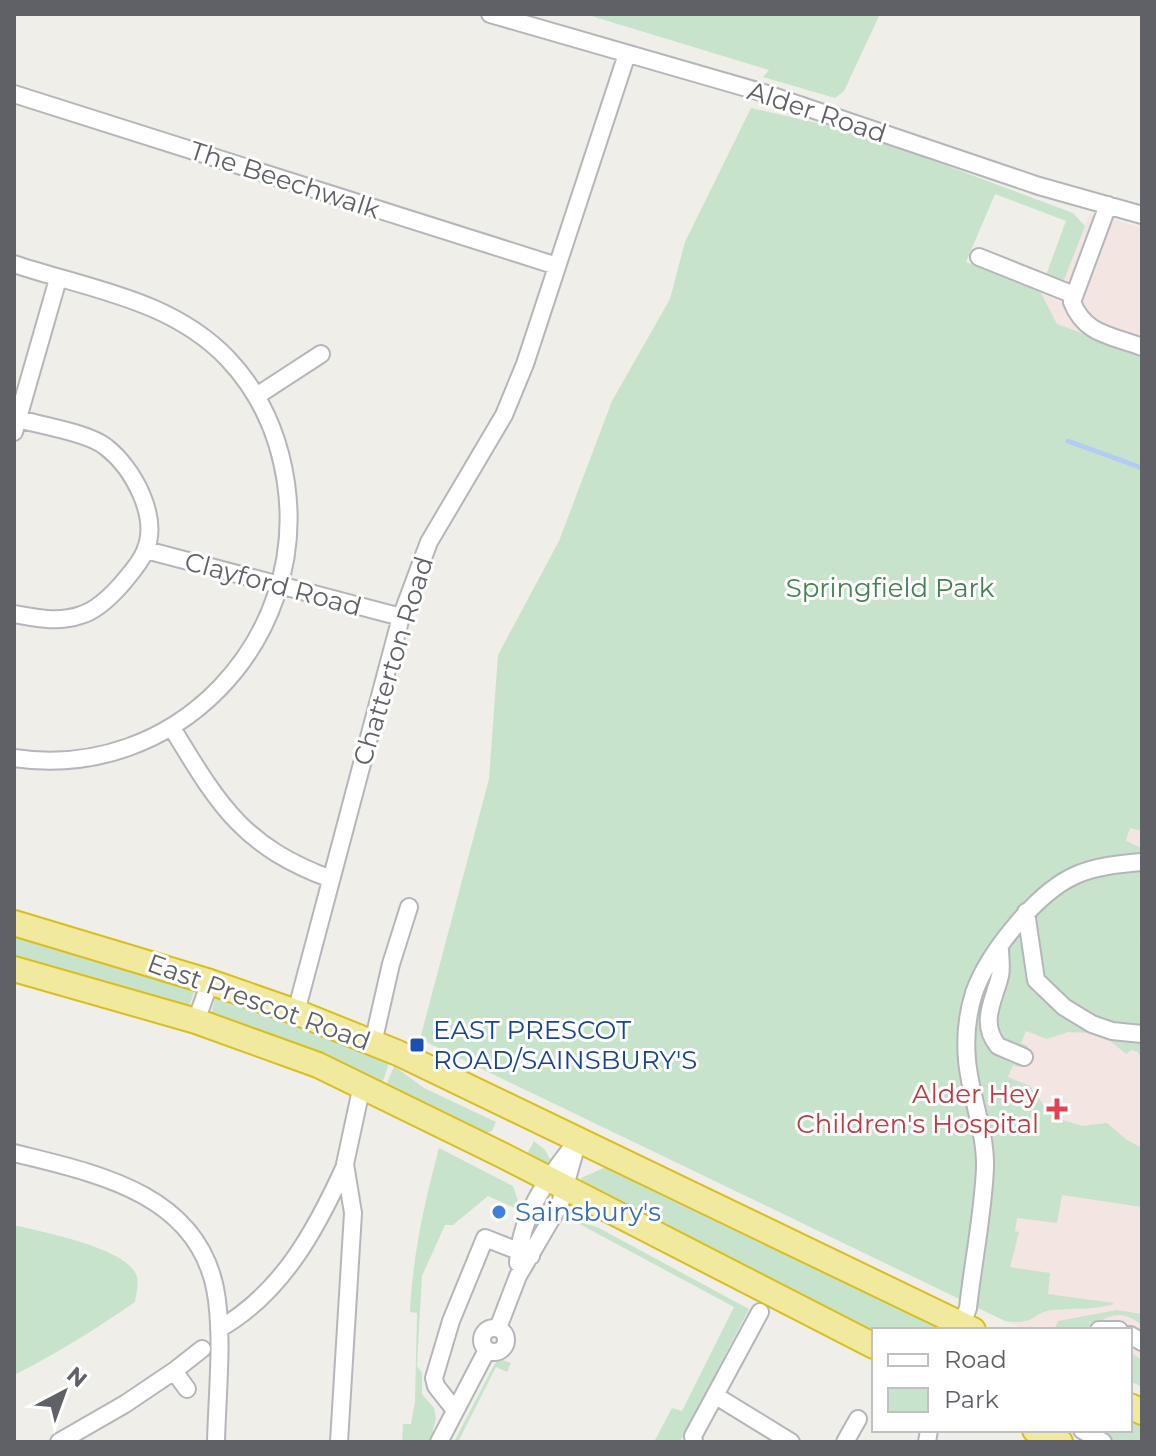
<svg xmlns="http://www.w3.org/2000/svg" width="1156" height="1456" font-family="Montserrat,sans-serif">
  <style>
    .medical { fill: #f3e5e2 }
    .green { fill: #c8e3cc }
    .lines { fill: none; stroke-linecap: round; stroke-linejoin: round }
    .stream { stroke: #b2ccf4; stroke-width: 5 }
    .minor-casing { stroke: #b4b6ba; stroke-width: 20 }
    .highway-casing { stroke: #d9be1e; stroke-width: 28 }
    .minor { stroke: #fff; stroke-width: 16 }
    .highway { stroke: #f0e99e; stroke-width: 24 }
    .transit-dot { fill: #1a4fb4; stroke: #fff; stroke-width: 3 }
    .health-dot { fill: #e0444e; stroke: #fff; stroke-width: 3 }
    .shop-dot { fill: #3f7fe0; stroke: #fff; stroke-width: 3 }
    .labels { text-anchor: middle; stroke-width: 6; stroke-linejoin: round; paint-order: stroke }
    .street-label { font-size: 26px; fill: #5f6166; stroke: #fff }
    .park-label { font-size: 26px; fill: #428250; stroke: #fff }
    .transit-label { font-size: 26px; fill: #164399; stroke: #fff; text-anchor: start }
    .health-label { font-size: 26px; fill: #be3a42; stroke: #fff; text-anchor: end }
    .shop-label { font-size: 26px; fill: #366cbe; stroke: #fff; text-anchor: start }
  </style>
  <rect width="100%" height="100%" fill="#efeee8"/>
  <!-- medical -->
  <path class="medical" d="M1090 213 1142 228V355L1057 324 1040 291 1046 275 1064 280Z
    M1130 828 1142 831V1384L1130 1379V1330H1025L962 1300 975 1118 1125 848Z"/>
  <!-- green -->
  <path class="green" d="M585 14H880L844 91 835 98 763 77 769 70Z
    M751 108 826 125 910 152 1073 213 1085 226 1064 280 1046 275 1066 221 995 194 966 262 1040 291 1057 324 1142 355V831L1130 828 1126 841 1142 848V934L1139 939 1142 941V1059L1138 1052 1132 1050 1126 1054 1109 1040 1089 1033 1068 1032 1047 1039 1026 1031 1021 1043 1028 1046 1020 1067 1013 1065 1008 1077 1030 1086 1045 1107 1060 1119 1082 1126 1107 1123 1127 1140 1142 1148V1207L1062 1195 1057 1223 1017 1218 1015 1231 1019 1232 1010 1267 1050 1273 1048 1294 1114 1303 1111 1305C1091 1310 1073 1308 1053 1310 1032 1312 1036 1326 1005 1321L420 1039 489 779 498 655 559 541 612 401 670 299 685 242Z
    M14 934 195 989 189 1007 185 1008 14 957Z
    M219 997 389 1063 382 1084 211 1014 215 998Z
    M394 1066 424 1088 496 1122 492 1131 483 1134 386 1086Z
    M534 1141 545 1150 551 1161 549 1166 529 1158 527 1154Z
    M439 1148 513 1186 518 1201 515 1208 488 1196 453 1225H445L422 1276 417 1366 422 1373V1394L434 1408 436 1418 430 1442H402L403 1424H411L415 1401 417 1313 410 1312C413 1253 424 1205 439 1148Z
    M606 1167 947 1330H874V1336L581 1184V1178Z
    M572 1220 597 1227 749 1309 680 1442H654L672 1408 682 1411 734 1307Z
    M14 1225C41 1232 130 1248 137 1277 139 1284 136 1294 135 1302 96 1329 56 1354 14 1375Z
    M1117 1310 1142 1314V1325C1117 1307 1110 1317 1087 1328 1078 1333 1064 1330 1054 1330L1058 1321Z
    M1130 1352 1142 1360V1387L1130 1381Z
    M503 1360 511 1363 507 1372 496 1367 458 1442H454L493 1367 497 1361Z
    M1130 1418 1142 1423V1442H1114L1092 1430H1130Z"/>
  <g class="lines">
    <!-- stream -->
    <path class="stream" d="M1068 441 1142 468"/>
    <defs>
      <path id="minor" d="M490 14 764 93 1039 186 1142 215
        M14 94 557 266
        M1108 205 1072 302C1085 335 1111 335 1142 347
        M979 257 1074 295
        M14 264C88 289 171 299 228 359 261 394 279 435 286 483 309 641 175 782 14 758
        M258 395 321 354
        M14 432 58 279
        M146 550 401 617
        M14 614C37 618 58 623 81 615 95 611 110 597 120 586 129 575 140 564 145 551 160 517 133 468 106 447 89 433 40 425 18 419
        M172 728C219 805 242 846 331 879
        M1026 912 1036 980 1064 1007 1092 1024 1112 1031 1142 1034
        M1000 949C1000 957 1002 968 1000 976 994 1000 979 1023 998 1046L1024 1057
        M296 1012 401 617 429 542 504 415 525 364 627 54
        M196 1021 210 982
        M373 1043 391 964 409 907
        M14 1153C94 1173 195 1192 215 1288 224 1333 217 1395 216 1442
        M518 1263C520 1216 546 1180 574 1145
        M962 1325 968 1308C973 1262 983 1215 985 1168 986 1131 970 1096 967 1060 965 1037 967 1015 974 993 988 953 1037 892 1076 875 1097 866 1120 864 1142 862
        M498 1328 518 1276 560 1204 578 1140
        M482 1340a12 12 0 1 1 24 0a12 12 0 1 1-24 0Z
        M219 1329C282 1293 316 1230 345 1166
        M1099 1330H1119
        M1130 1335 1142 1342
        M187 1389 174 1371 202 1349
        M716 1396 791 1442
        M454 1409 436 1386 434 1378 451 1321 485 1238 531 1256
        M1082 1430 1103 1442
        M59 1442 125 1404 174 1371
        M339 1442 353 1213 345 1164 362 1085
        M439 1442 487 1350
        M694 1442 693 1436 760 1312
        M845 1442 858 1419
        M927 1442 929 1430"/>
      <path id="highway" d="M14 923 210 982 296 1012 398 1053 973 1330
        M14 969 196 1021 318 1065 502 1155 874 1346
        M1130 1406 1142 1412
        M1035 1430 1060 1442"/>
    </defs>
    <!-- minor casing -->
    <use href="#minor" class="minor-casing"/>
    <!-- highway casing -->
    <use href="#highway" class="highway-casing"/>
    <!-- minor -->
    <use href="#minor" class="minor"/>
    <!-- highway -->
    <use href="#highway" class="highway"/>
  </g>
  <!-- markers -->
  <rect class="transit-dot" x="409" y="1037" width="16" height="16" rx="4"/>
  <path class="health-dot" d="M1053 1097h8v8h8v8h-8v8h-8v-8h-8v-8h8z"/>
  <circle class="shop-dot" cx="499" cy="1212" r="8"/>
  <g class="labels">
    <!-- street labels -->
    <g class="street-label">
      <text transform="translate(817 112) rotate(18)" y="9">Alder Road</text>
      <text transform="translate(285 180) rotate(18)" y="9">The Beechwalk</text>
      <text transform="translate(273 584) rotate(15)" y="9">Clayford Road</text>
      <text transform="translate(393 661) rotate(-73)" y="9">Chatterton Road</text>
      <text transform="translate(259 1002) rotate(20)" y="9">East Prescot Road</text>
    </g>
    <!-- park labels -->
    <g class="park-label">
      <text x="890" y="597">Springfield Park</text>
    </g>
    <!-- transit labels -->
    <g class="transit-label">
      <text x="433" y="1039">EAST PRESCOT<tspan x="433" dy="30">ROAD/SAINSBURY'S</tspan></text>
    </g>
    <!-- health labels -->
    <g class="health-label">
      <text x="1039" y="1103">Alder Hey<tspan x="1039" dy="30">Children's Hospital</tspan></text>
    </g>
    <!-- shop labels -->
    <g class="shop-label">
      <text x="515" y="1221">Sainsbury's</text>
    </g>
  </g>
  <!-- border -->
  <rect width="1156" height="1456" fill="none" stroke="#5f6166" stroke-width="32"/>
  <!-- legend -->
  <rect x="872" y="1328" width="260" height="104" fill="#ffffff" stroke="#bfc0c2" stroke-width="2"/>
  <rect x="888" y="1354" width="40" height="12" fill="#ffffff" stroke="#bfc0c2" stroke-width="2"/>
  <text x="944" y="1368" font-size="24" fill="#5f6166">Road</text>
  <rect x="888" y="1388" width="40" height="24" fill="#c8e3cc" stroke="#bfc0c2" stroke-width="2"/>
  <text x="944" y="1408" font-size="24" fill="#5f6166">Park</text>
  <!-- north arrow -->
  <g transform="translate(64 1392) rotate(41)" stroke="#ffffff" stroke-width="6" paint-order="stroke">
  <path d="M0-6L14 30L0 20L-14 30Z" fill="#5f6166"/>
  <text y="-12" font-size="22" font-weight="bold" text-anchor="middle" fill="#5f6166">N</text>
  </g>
</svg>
